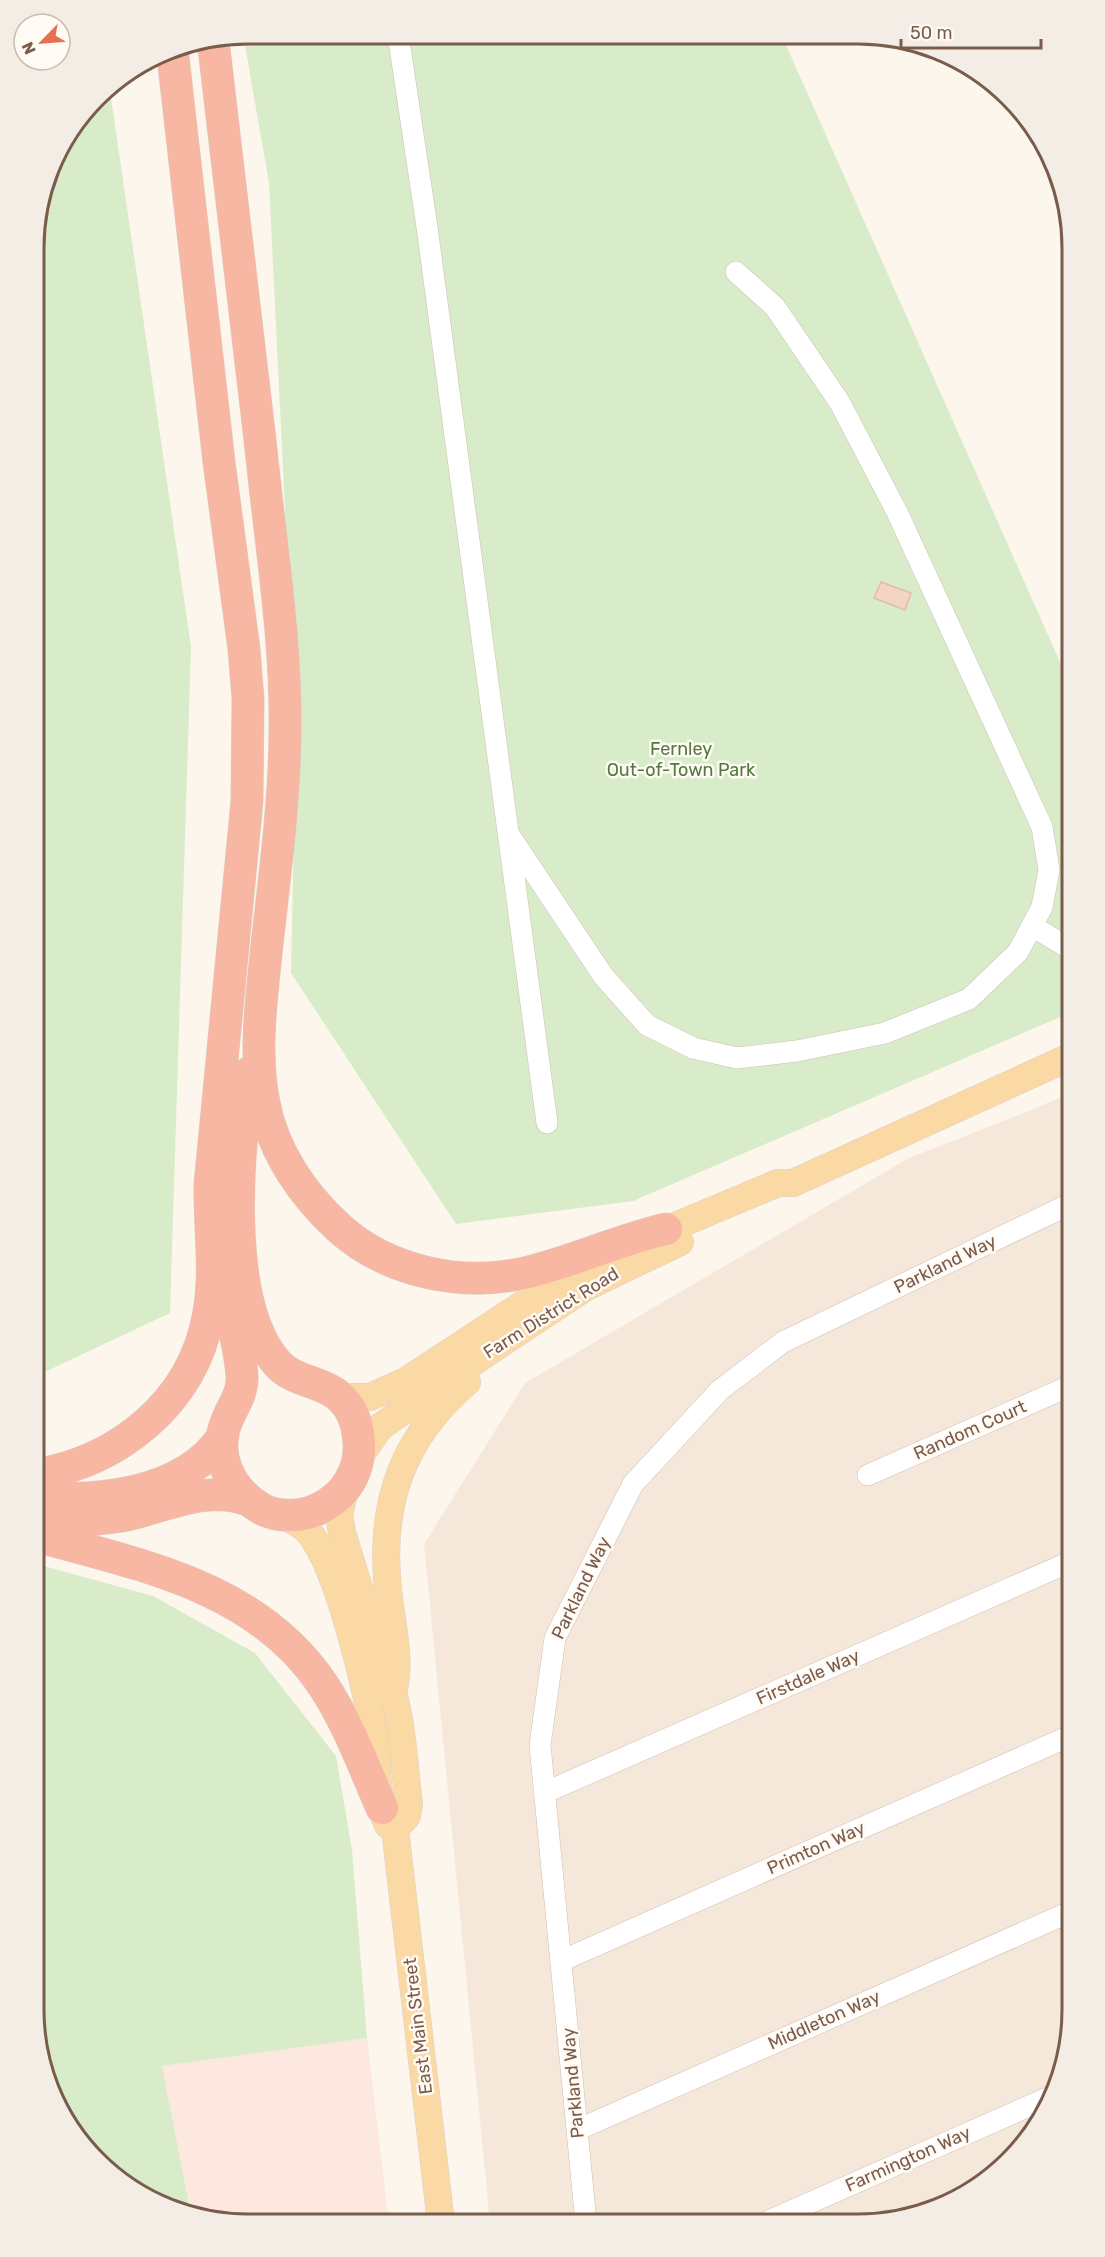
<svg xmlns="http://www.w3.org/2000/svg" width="1105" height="2257" font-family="Rubik,sans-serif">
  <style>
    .residential { fill: #f5e8da }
    .commercial { fill: #fde8e0 }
    .green { fill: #d8ecc9 }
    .building { fill: #f3d5c3; stroke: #e6bba3; stroke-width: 1.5 }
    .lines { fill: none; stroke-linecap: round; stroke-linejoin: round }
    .minor-casing { stroke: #d1beb0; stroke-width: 22 }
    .major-casing { stroke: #dad1cd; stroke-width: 28 }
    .highway-casing { stroke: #dad1cd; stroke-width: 33 }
    .minor { stroke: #fff; stroke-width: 21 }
    .major { stroke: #fbd9a5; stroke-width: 27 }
    .highway { stroke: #f7b7a3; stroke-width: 32 }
    .labels { text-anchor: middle; stroke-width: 5; stroke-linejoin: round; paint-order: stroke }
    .park-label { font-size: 18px; fill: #537a41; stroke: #fffaf3 }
    .street-label { font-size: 18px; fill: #7a5c4d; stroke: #fffaf3 }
    .rim { fill: none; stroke: #7a5c4d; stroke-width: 3 }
  </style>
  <rect width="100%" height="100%" fill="#fdf6ec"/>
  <!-- residential -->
  <path class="residential" d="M1072 1092V2024L1056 2092 1028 2141 977 2188 926 2213 858 2224 490 2223 424 1544 525 1383 909 1158 1029 1111Z"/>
  <!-- commercial -->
  <path class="commercial" d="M367 2038 389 2223 219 2222 191 2214 162 2066Z"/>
  <!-- green -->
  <path class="green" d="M243 34 782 36 1072 689V1012L633 1201 456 1224 291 973 296 735 269 183Z
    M109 84 191 647 170 1313 34 1377 35 219 55 152Z
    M33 1563 153 1596 255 1653 336 1756 352 1850 367 2038 162 2066 191 2214 153 2202 106 2171 44 2078 33 2010Z"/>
  <!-- building -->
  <path class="building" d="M881 582 911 593 905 610 874 598Z"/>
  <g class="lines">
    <defs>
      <path id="minor" d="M398 34 427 227 547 1123
        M508 833 604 977 647 1025 693 1048 737 1058 797 1051 885 1033 969 999 1018 952 1042 907 1049 870 1042 827 897 512 840 403 775 307 736 272
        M1032 926 1072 950
        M868 1475 1072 1385
        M544 1793 1072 1561
        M561 1961 1072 1735
        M577 2130 1072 1911
        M586 2223 540 1745 555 1638 633 1484 720 1390 783 1342 1072 1203
        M762 2224 1054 2095"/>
      <path id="major" d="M647 1238 778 1183H793L1072 1056
        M334 1392 345 1397H370L406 1381 534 1297 602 1259
        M359 1457 380 1427 488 1352 586 1287 680 1242
        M345 1489 339 1514 342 1533 384 1668C403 1709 403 1759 409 1804L407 1816 395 1829
        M281 1515C290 1519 300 1523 308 1531 339 1567 368 1695 375 1744 378 1770 376 1802 388 1825L395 1829 441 2223
        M394 1689C401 1656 391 1622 388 1589 379 1504 402 1438 467 1382"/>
      <path id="highway" d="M213 40C231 185 248 331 264 477 273 560 286 644 285 727 285 803 274 879 266 954 261 1004 254 1053 264 1103 273 1152 303 1195 339 1228 388 1272 461 1287 524 1273 572 1262 618 1240 666 1229
        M222 1278C229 1308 240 1346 242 1376 243 1393 234 1404 228 1418 212 1453 229 1489 260 1508 279 1519 306 1517 324 1506 354 1489 365 1457 356 1424 342 1376 299 1389 277 1363 223 1302 238 1147 250 1072
        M34 1475C118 1462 192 1403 208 1317 217 1273 209 1228 210 1184L247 801 248 699 244 649 219 462 172 48
        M34 1497C96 1502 185 1495 223 1436
        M33 1518C63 1521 92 1521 122 1516 163 1508 206 1484 248 1500
        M33 1535C140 1565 257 1586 323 1685 348 1723 364 1767 382 1808"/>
    </defs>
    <!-- minor casing -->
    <use href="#minor" class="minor-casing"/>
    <!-- major casing -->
    <use href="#major" class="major-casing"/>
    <!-- highway casing -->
    <use href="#highway" class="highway-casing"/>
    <!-- minor -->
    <use href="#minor" class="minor"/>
    <!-- major -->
    <use href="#major" class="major"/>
    <!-- highway -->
    <use href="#highway" class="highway"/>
  </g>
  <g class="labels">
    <!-- park labels -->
    <g class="park-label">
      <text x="681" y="755">Fernley<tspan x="681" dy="21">Out-of-Town Park</tspan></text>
    </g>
    <!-- street labels -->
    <g class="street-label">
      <text transform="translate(945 1264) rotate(-26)" y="6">Parkland Way</text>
      <text transform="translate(551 1313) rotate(-32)" y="6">Farm District Road</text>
      <text transform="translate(970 1430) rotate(-24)" y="6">Random Court</text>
      <text transform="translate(581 1588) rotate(-64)" y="6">Parkland Way</text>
      <text transform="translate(808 1677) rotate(-24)" y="6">Firstdale Way</text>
      <text transform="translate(816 1848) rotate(-24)" y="6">Primton Way</text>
      <text transform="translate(824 2020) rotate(-24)" y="6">Middleton Way</text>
      <text transform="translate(418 2026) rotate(-97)" y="6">East Main Street</text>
      <text transform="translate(573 2083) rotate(-95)" y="6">Parkland Way</text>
      <text transform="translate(908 2159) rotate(-24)" y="6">Farmington Way</text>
    </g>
  </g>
  <!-- crop -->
  <path d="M0 0H1105V2257H0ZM248 44H858A204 204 0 0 1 1062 248V2010A204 204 0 0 1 858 2214H248A204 204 0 0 1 44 2010V248A204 204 0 0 1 248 44Z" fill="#f4ede6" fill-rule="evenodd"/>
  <path class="rim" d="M248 44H858A204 204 0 0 1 1062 248V2010A204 204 0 0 1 858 2214H248A204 204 0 0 1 44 2010V248A204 204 0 0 1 248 44Z"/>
  <!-- north arrow -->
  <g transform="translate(42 42) rotate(245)"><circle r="28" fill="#fffaf3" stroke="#cabbb1" stroke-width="1.5"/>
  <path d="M0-4.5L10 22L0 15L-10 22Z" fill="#e76f51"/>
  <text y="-9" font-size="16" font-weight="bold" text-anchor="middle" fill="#7a5c4d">N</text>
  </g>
  <!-- scale -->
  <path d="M901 39v9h140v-9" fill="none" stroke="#7a5c4d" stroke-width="3"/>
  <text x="910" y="39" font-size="18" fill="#7a5c4d" stroke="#fffaf3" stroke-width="4.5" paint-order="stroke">50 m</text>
</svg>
